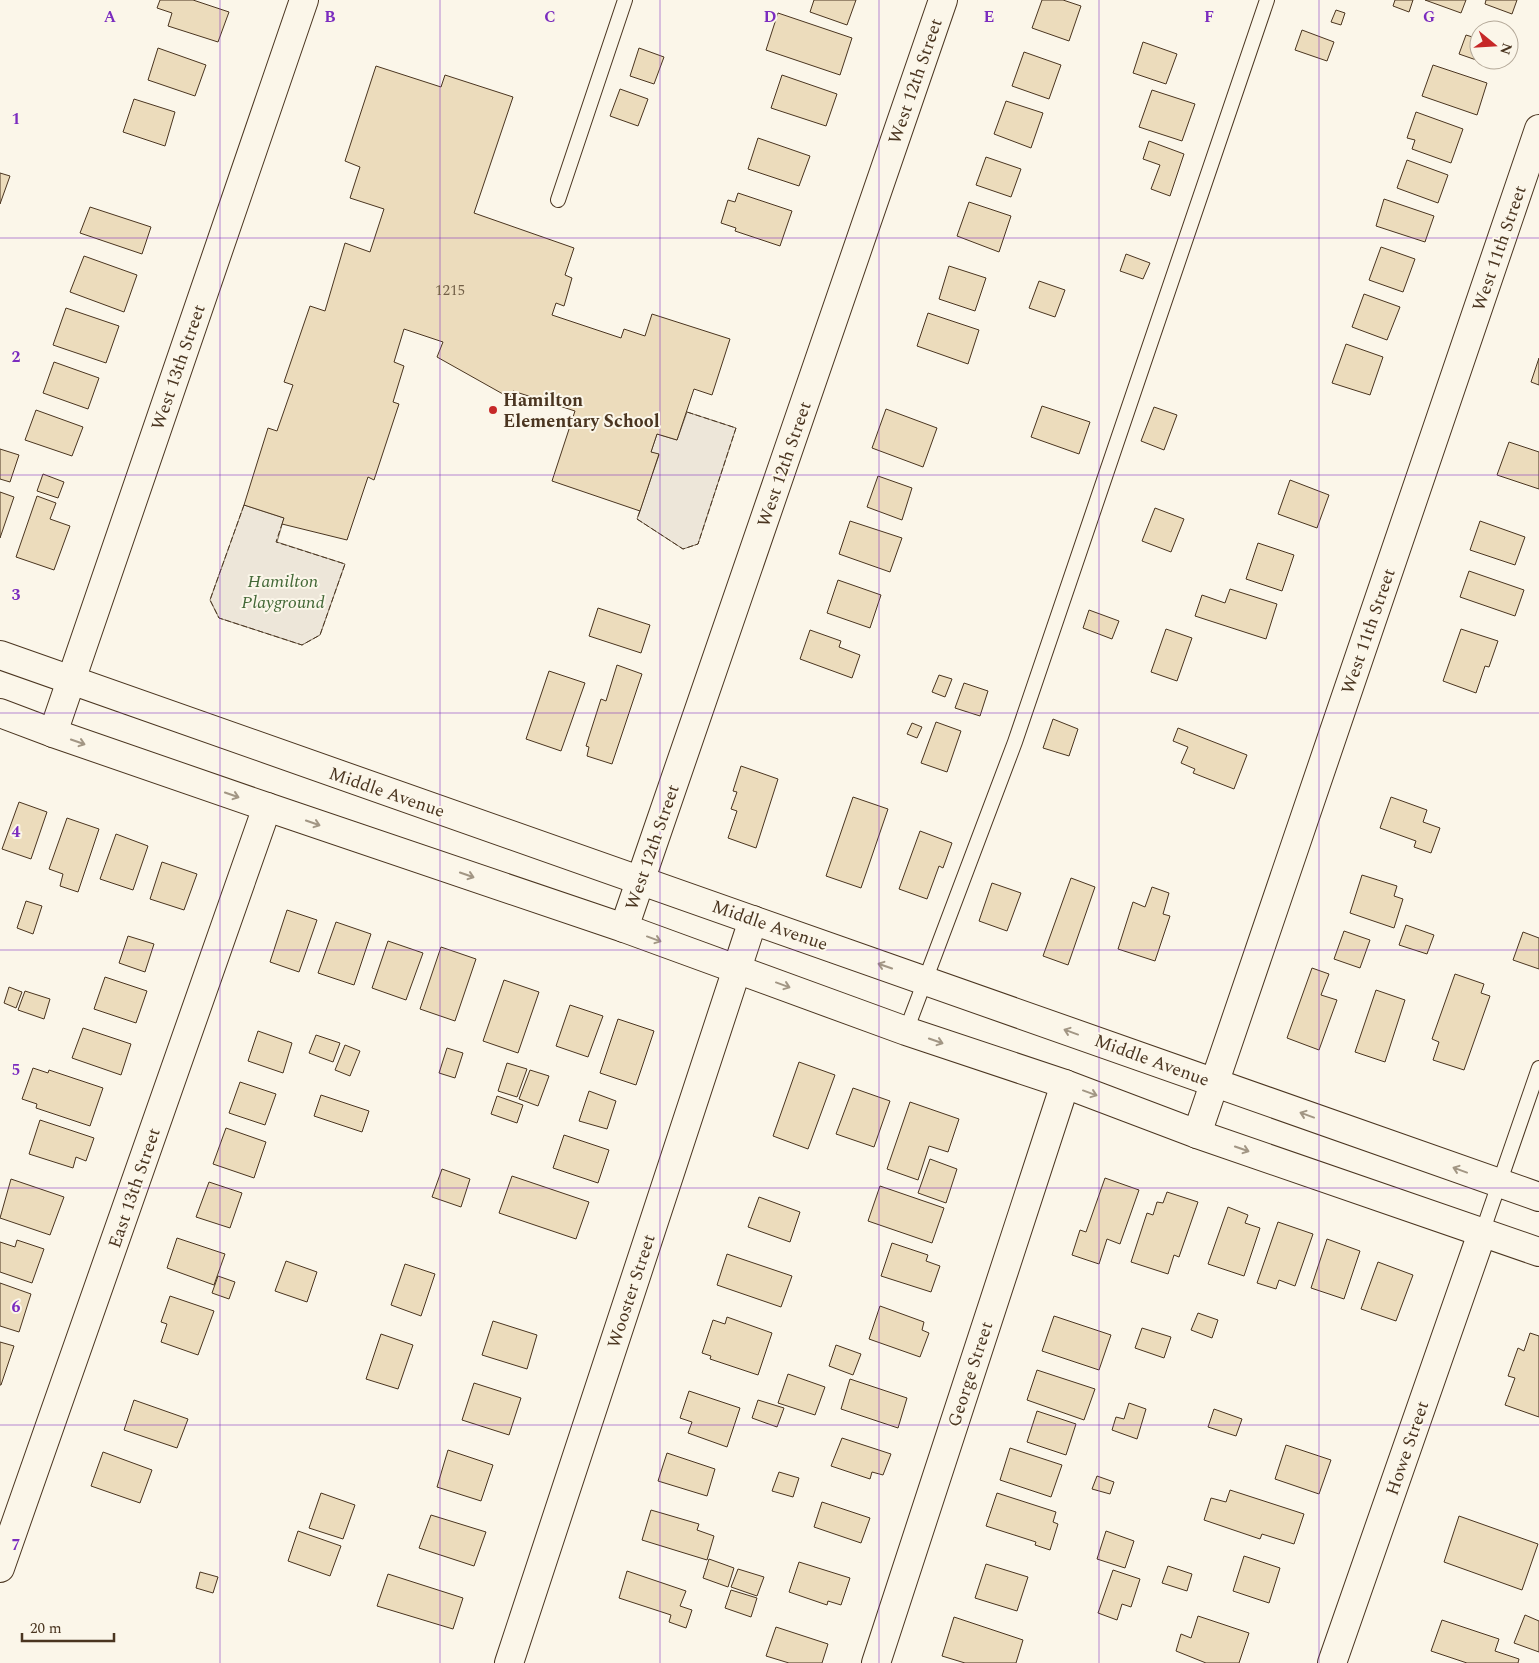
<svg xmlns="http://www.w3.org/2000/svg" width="1539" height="1663" font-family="Spectral,serif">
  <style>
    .green { fill: #ede6d9; stroke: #887966 }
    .building { fill: #ecdcbc; stroke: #4a3520 }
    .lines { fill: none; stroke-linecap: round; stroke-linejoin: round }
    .lane-casing { stroke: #4a3520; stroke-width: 16 }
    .street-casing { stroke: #4a3520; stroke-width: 30 }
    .secondary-casing { stroke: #4a3520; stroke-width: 30 }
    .lane { stroke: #fbf6e9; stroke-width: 14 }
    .street { stroke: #fbf6e9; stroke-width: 28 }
    .secondary { stroke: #fbf6e9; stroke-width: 28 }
    .fence { stroke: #4a3520; stroke-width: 1; stroke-dasharray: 6 2.5; stroke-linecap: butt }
    .oneway { stroke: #a29684 }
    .grid { fill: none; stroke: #7b2cbf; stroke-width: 1; stroke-opacity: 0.55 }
    .poi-dot { fill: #c62828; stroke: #fbf6e9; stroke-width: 2 }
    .labels { text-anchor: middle; stroke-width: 4; stroke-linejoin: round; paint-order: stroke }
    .number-label { font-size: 15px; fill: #725f47 }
    .street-label { font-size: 18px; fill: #4a3520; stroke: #fbf6e9 }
    .poi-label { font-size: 18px; font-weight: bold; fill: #4a3520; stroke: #fbf6e9; text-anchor: start }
    .park-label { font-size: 18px; font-style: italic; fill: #436837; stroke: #fbf6e9 }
    .grid-label { font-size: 16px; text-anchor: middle; font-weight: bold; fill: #7b2cbf; stroke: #fbf6e9; stroke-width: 4; stroke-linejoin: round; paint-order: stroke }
  </style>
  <rect width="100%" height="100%" fill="#fbf6e9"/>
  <!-- green -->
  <path class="green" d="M687 412 736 428 698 544 683 549 637 519 659 455 651 452 657 434 677 440Z
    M244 505 284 518 277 542 345 564 320 635 302 645 219 618 210 600Z"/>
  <!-- building -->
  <path class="building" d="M160 0H193L229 12 218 42 168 26 172 13 157 8Z
    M814 0H856L847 25 810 12Z
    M1042 0H1063L1081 6 1069 41 1032 28Z
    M1395 0H1413L1409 12 1393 6Z
    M1425 0H1466L1461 13Z
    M1486 0H1517L1512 14 1485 4Z
    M1336 10 1345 13 1341 25 1331 22Z
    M778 13 852 38 840 75 766 50Z
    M1302 30 1334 42 1327 61 1295 50Z
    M1466 35 1479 39V60H1486L1485 63 1459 54Z
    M1143 42 1177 54 1166 84 1133 73Z
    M158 48 206 65 195 96 148 80Z
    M639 48 664 57 654 84 630 76Z
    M1024 52 1061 65 1049 99 1012 86Z
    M1433 65 1487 83 1477 115 1422 96Z
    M376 66 441 87 445 75 513 97 474 213 574 248 565 275 572 278 564 306 556 303 552 315 621 338 624 329 645 336 652 314 730 339 712 395 694 389 677 440 657 434 651 452 659 454 640 511 552 481 575 411 513 391 510 398 437 357 443 342 404 329 394 362 404 366 393 402 399 404 374 480 368 477 347 540 282 524 284 518 244 505 268 428 277 431 293 385 284 382 310 306 325 311 345 243 370 252 384 209 350 198 360 167 345 161Z
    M782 75 837 94 826 126 771 108Z
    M620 89 648 99 638 126 610 116Z
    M1152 90 1195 104 1182 141 1139 127Z
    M134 99 175 112 165 146 123 132Z
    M1006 101 1043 113 1031 148 994 134Z
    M1416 112 1463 129 1451 163 1412 149 1415 140 1407 138Z
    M758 138 810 156 799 186 748 169Z
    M1149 141 1184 154 1170 196 1151 189 1160 165 1143 159Z
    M986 157 1021 169 1011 197 976 185Z
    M1407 160 1448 175 1438 203 1397 188Z
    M0 173 10 176 0 204Z
    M738 193 792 211 780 246 735 231 736 228 721 223 728 200 735 202Z
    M1384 199 1434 216 1425 242 1376 226Z
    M969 202 1011 216 999 252 957 236Z
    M90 207 151 227 142 254 80 233Z
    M1381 247 1415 259 1403 292 1369 280Z
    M1126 254 1150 263 1143 279 1120 271Z
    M84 256 137 275 124 312 70 292Z
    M949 266 986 278 975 311 939 299Z
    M1039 281 1065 290 1055 317 1029 308Z
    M1364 294 1400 307 1387 340 1352 327Z
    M66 308 119 326 106 363 53 345Z
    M928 313 979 330 968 364 917 346Z
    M1346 344 1383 357 1370 395 1332 383Z
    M1539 358V385L1531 382Z
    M54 362 99 378 88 409 43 393Z
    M1042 406 1090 422 1079 454 1031 437Z
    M1154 407 1177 415 1164 450 1141 441Z
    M886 409 937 428 923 467 872 448Z
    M36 410 83 427 72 456 25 440Z
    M1509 442 1539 452V489L1497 475Z
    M0 449 19 455 10 482 0 479Z
    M43 474 64 482 58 498 37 491Z
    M878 476 912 488 902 520 867 507Z
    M1290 480 1329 495 1317 528 1278 514Z
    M0 492 14 497 0 538Z
    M37 496 56 503 50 519 70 526 54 570 16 557Z
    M1155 508 1184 519 1171 552 1142 541Z
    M850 521 902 538 890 572 839 554Z
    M1480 521 1525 537 1515 565 1470 550Z
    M1258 543 1294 555 1282 591 1246 579Z
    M1469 571 1524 590 1515 616 1460 597Z
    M838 580 881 595 870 628 827 613Z
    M1230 589 1277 604 1266 639 1195 616 1202 595 1225 603Z
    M598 608 650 625 641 653 589 636Z
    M1089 610 1119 621 1112 639 1083 628Z
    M1166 629 1192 638 1177 681 1151 672Z
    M1461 629 1498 641 1489 667 1485 666 1476 693 1443 681Z
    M810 630 841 641 839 647 860 655 852 678 800 659Z
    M617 665 642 674 612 764 587 756 589 747 586 746 601 699 606 701Z
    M549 671 585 683 561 751 526 739Z
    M939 675 952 679 945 697 932 692Z
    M964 683 988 691 980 716 955 708Z
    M1053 719 1078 729 1069 756 1043 748Z
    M936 722 961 731 947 772 921 763Z
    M912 723 922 727 917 738 907 734Z
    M1178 728 1247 755 1234 789 1193 773 1195 769 1181 763 1188 747 1173 741Z
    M741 766 778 779 756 848 728 838 737 811 731 809 737 792 733 791Z
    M853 797 888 809 861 888 826 876Z
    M1391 797 1427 810 1423 822 1440 828 1431 853 1414 847 1416 841 1380 828Z
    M19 802 47 812 31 859 2 849Z
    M67 818 99 829 78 892 60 886 63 874 49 869Z
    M920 831 952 843 943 868 939 866 927 899 899 889Z
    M116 834 148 846 133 890 100 879Z
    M162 862 197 874 184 910 150 899Z
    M1362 875 1397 886 1394 896 1403 899 1394 928 1350 913Z
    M1071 878 1095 887 1068 965 1043 956Z
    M992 883 1021 893 1007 931 979 921Z
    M1152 887 1169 893 1163 914 1170 916 1155 961 1118 949 1133 902 1145 907Z
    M26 901 42 906 33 934 17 928Z
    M287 910 317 920 299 972 270 962Z
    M336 922 371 934 354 985 318 973Z
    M1406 925 1434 935 1427 954 1399 945Z
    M1344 931 1370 940 1360 968 1334 959Z
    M1523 932 1539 938V969L1513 960Z
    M128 936 154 944 145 972 119 963Z
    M388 941 423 953 406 1000 372 988Z
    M441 947 476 959 455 1021 420 1009Z
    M1312 968 1329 974 1321 995 1337 1000 1319 1050 1287 1038Z
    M1455 974 1484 984 1481 993 1490 996 1464 1070 1433 1060 1439 1042 1432 1039Z
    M105 977 147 991 136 1023 94 1009Z
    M504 980 539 992 518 1053 483 1041Z
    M9 987 22 992 16 1008 4 1003Z
    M1376 990 1405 1000 1385 1062 1355 1052Z
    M25 991 50 999 44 1019 18 1010Z
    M570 1005 603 1016 588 1057 556 1046Z
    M618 1019 654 1031 636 1085 600 1073Z
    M83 1028 131 1044 121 1075 72 1058Z
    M258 1031 292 1043 283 1073 248 1061Z
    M316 1035 340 1043 333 1062 309 1053Z
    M345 1045 360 1051 350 1076 335 1070Z
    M447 1048 463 1053 455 1078 439 1073Z
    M799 1062 835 1075 808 1149 773 1136Z
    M507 1063 527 1069 517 1097 498 1091Z
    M33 1068 48 1073 49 1070 103 1088 90 1126 36 1108 37 1104 22 1099Z
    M530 1070 549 1076 538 1106 519 1099Z
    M240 1082 276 1094 265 1125 229 1113Z
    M853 1088 890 1101 874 1147 836 1134Z
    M589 1091 616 1101 607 1129 579 1121Z
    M321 1095 369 1111 362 1132 314 1116Z
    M497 1096 523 1105 517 1123 491 1114Z
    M910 1102 959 1119 948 1152 929 1146 918 1180 887 1169Z
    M40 1120 94 1138 86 1161 76 1157 73 1168 29 1154Z
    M226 1128 266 1142 254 1178 213 1164Z
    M564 1135 609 1150 598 1183 553 1168Z
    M930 1159 957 1169 946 1203 918 1193Z
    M442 1169 470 1179 461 1207 432 1197Z
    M512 1176 589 1202 576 1239 499 1213Z
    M1105 1178 1139 1190 1120 1244 1107 1239 1099 1264 1072 1255 1080 1230 1086 1232Z
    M11 1179 64 1197 50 1235 0 1218Z
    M209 1182 242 1193 230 1228 196 1217Z
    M880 1186 944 1208 932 1243 868 1221Z
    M1167 1192 1198 1202 1179 1257 1174 1255 1168 1274 1131 1262 1147 1213 1153 1215 1157 1202 1163 1203Z
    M759 1197 800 1212 790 1242 748 1227Z
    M1228 1207 1248 1215 1245 1223 1260 1228 1244 1276 1208 1264Z
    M1278 1222 1313 1234 1295 1286 1279 1280 1276 1289 1257 1283Z
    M177 1238 225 1254 214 1285 167 1268Z
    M1327 1239 1360 1251 1344 1299 1311 1288Z
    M17 1240 44 1249 32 1283 0 1272V1242L15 1247Z
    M892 1243 928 1255 926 1261 940 1266 931 1292 881 1276Z
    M727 1254 792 1276 781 1307 717 1285Z
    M286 1261 317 1272 307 1302 275 1291Z
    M1378 1262 1413 1275 1396 1321 1361 1309Z
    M405 1264 435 1274 421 1316 391 1305Z
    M218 1276 235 1282 229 1299 212 1293Z
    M0 1283 31 1294 19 1332 0 1326Z
    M170 1296 214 1311 198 1355 161 1342 167 1324 161 1322Z
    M880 1306 924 1322 922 1330 929 1333 920 1357 869 1339Z
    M1198 1313 1218 1320 1212 1338 1191 1330Z
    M1054 1316 1111 1335 1099 1370 1042 1351Z
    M727 1317 772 1333 758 1375 710 1359 711 1356 702 1353 713 1320 725 1324Z
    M493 1321 537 1335 527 1369 482 1355Z
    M1142 1328 1171 1337 1164 1358 1135 1348Z
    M1530 1333 1539 1336V1417L1505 1405 1515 1378 1508 1376 1518 1348 1524 1351Z
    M381 1334 413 1345 398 1389 366 1379Z
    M0 1342 14 1346 1 1385H0Z
    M836 1345 861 1354 853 1375 829 1366Z
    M1037 1370 1095 1389 1084 1420 1027 1400Z
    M788 1374 825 1387 815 1415 778 1403Z
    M850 1379 907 1398 898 1428 841 1409Z
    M474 1383 521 1398 509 1435 462 1420Z
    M689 1391 740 1408 727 1447 688 1433 692 1422 680 1418Z
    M134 1400 188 1419 177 1448 124 1430Z
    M758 1400 784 1408 777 1427 752 1418Z
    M1129 1403 1146 1409 1137 1439 1112 1430 1116 1417 1124 1419Z
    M1214 1409 1242 1419 1236 1436 1208 1427Z
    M1037 1411 1076 1424 1066 1455 1027 1442Z
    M842 1438 891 1454 883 1475 872 1472 870 1479 831 1466Z
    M1286 1445 1331 1460 1319 1494 1275 1479Z
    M1010 1448 1062 1465 1051 1497 1000 1480Z
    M448 1450 493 1465 481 1501 437 1487Z
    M103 1452 152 1470 140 1503 91 1486Z
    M667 1453 715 1469 707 1496 658 1481Z
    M779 1472 799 1478 793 1497 772 1491Z
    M1097 1476 1114 1482 1110 1494 1092 1489Z
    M1230 1490 1304 1514 1294 1544 1262 1534 1260 1539 1204 1520 1211 1498 1226 1502Z
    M321 1493 355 1505 343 1539 309 1528Z
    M997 1493 1056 1512 1053 1522 1058 1524 1050 1550 1035 1545 1036 1542 986 1526Z
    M822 1502 870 1518 861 1543 814 1527Z
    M651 1510 699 1524 697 1530 714 1536 707 1560 642 1540Z
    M431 1515 486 1532 474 1566 419 1548Z
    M1459 1516 1538 1544 1522 1590 1444 1562Z
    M298 1531 341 1546 330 1576 288 1561Z
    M1106 1531 1134 1541 1125 1568 1097 1559Z
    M1244 1556 1280 1568 1269 1603 1233 1591Z
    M709 1559 734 1568 728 1587 703 1578Z
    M799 1562 850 1578 841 1605 828 1601 827 1605 789 1592Z
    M986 1564 1028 1577 1017 1611 975 1598Z
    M1168 1566 1192 1574 1187 1591 1162 1583Z
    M738 1569 764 1577 757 1596 731 1587Z
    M1113 1570 1140 1579 1131 1607 1122 1604 1117 1620 1098 1613Z
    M627 1571 686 1591 680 1606 692 1610 686 1628 669 1622 671 1615 619 1598Z
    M200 1572 218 1577 213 1593 196 1588Z
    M388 1574 463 1598 453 1629 377 1606Z
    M731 1590 757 1598 751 1617 725 1608Z
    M1525 1615 1539 1621V1652L1514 1643Z
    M1198 1616 1249 1633 1239 1663H1206L1176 1651 1181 1634 1191 1638Z
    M954 1617 1023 1640 1016 1663H965L942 1656Z
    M1442 1620 1499 1639 1495 1651 1519 1659 1518 1663H1467L1431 1651Z
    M776 1627 828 1644 822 1663H789L766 1656Z"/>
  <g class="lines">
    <defs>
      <path id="lane" d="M558 200 625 0
        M906 1031 1015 742 1267 0
        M1482 1233 1539 1068"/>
      <path id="street" d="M53 733 304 0
        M624 928 943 0
        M1197 1134 1539 129
        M0 1568 267 807
        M509 1663 753 920
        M876 1663 1065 1084
        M1332 1663 1482 1233"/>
      <path id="secondary" d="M0 655 1539 1197
        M0 713 53 733 267 807 624 928 906 1031 1065 1084 1197 1134 1539 1252"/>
    </defs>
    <!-- lane casing -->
    <use href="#lane" class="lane-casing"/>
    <!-- street casing -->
    <use href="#street" class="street-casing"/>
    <!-- secondary casing -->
    <use href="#secondary" class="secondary-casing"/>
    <!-- lane -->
    <use href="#lane" class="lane"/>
    <!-- street -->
    <use href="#street" class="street"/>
    <!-- secondary -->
    <use href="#secondary" class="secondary"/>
    <!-- fence -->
    <path class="fence" d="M244 505 210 600 219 618 302 645 320 635 345 564 276 542 282 524
      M640 511 637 519 683 549 698 544 736 428 687 412"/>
  </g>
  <!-- one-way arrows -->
  <defs><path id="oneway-shaft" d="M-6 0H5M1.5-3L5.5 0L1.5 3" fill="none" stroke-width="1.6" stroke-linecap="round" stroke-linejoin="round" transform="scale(1.25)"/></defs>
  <g class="oneway">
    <use href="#oneway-shaft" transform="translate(78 742) rotate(19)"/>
    <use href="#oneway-shaft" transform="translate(232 795) rotate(19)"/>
    <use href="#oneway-shaft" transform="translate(313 823) rotate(19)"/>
    <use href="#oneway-shaft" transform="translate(467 875) rotate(19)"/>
    <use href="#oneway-shaft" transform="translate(654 939) rotate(20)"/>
    <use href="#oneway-shaft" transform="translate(885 966) rotate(-161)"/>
    <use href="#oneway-shaft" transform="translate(783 985) rotate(20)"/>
    <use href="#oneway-shaft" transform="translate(1071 1032) rotate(-160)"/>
    <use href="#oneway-shaft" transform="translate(936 1041) rotate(19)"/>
    <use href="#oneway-shaft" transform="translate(1090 1093) rotate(20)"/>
    <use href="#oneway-shaft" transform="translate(1307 1115) rotate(-160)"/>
    <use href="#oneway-shaft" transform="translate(1242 1149) rotate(19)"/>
    <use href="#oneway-shaft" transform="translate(1460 1170) rotate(-160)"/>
  </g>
  <!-- grid -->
  <path class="grid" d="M220 0V1663M440 0V1663M660 0V1663M879 0V1663M1099 0V1663M1319 0V1663M0 238H1539M0 475H1539M0 713H1539M0 950H1539M0 1188H1539M0 1425H1539"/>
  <!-- markers -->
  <circle class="poi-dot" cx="493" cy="410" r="5"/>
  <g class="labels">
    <!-- number labels -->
    <g class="number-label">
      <text x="450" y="295">1215</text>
    </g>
    <!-- street labels -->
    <g class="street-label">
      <text transform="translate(915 81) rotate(-71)" y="6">West 12th Street</text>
      <text transform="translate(1499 248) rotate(-71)" y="6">West 11th Street</text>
      <text transform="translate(178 367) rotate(-71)" y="6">West 13th Street</text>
      <text transform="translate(784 464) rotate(-71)" y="6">West 12th Street</text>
      <text transform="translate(1368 631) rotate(-71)" y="6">West 11th Street</text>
      <text transform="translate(387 792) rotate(19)" y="6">Middle Avenue</text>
      <text transform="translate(652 847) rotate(-71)" y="6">West 12th Street</text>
      <text transform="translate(770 925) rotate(19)" y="6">Middle Avenue</text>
      <text transform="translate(1152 1060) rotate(20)" y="6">Middle Avenue</text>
      <text transform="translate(134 1188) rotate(-71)" y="6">East 13th Street</text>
      <text transform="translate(631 1291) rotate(-72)" y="6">Wooster Street</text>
      <text transform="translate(970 1374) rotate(-72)" y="6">George Street</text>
      <text transform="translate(1407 1448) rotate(-71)" y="6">Howe Street</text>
    </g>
    <!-- poi labels -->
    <g class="poi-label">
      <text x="503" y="406">Hamilton<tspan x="503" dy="21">Elementary School</tspan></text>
    </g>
    <!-- park labels -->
    <g class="park-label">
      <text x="283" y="587">Hamilton<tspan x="283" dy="21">Playground</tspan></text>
    </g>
  </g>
  <g class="grid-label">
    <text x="110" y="22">A</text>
    <text x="330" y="22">B</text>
    <text x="550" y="22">C</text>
    <text x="770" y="22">D</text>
    <text x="989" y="22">E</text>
    <text x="1209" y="22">F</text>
    <text x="1429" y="22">G</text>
    <text x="16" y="124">1</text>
    <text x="16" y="362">2</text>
    <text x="16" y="600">3</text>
    <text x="16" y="837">4</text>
    <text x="16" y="1075">5</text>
    <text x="16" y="1312">6</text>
    <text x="16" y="1550">7</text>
  </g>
  <!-- north arrow -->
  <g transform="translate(1494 45) rotate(108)"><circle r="24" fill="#fbf6e9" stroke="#b4a999"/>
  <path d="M0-4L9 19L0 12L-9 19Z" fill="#c62828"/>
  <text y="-8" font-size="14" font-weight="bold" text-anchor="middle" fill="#4a3520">N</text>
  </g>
  <!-- scale -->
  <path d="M22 1633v8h92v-8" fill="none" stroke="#4a3520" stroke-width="2.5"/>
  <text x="30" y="1633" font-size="15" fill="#4a3520" stroke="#fbf6e9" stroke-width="4" paint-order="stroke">20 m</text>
</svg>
